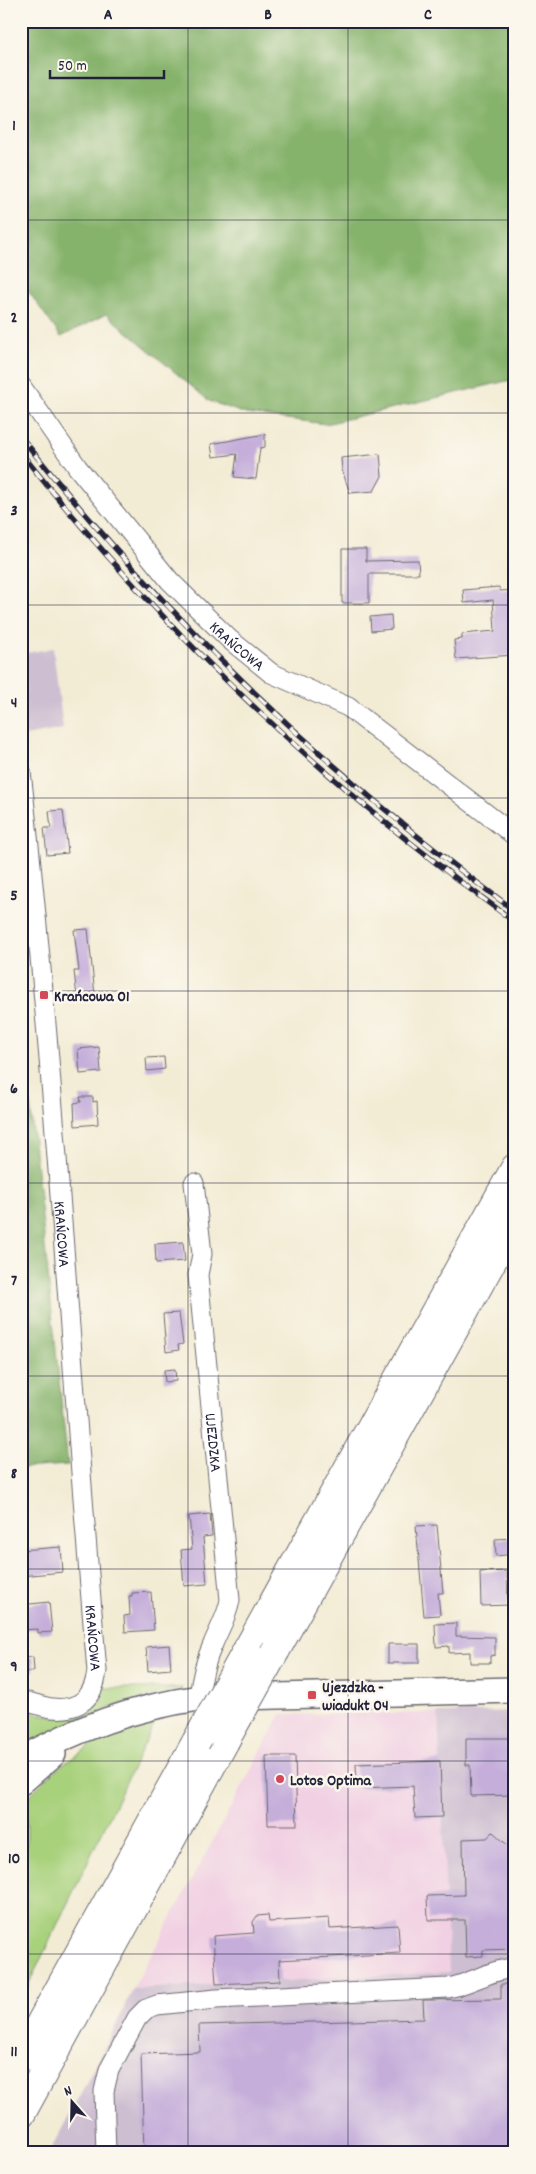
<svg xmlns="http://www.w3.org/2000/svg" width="536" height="2174" font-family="Dekko,sans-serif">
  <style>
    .built { fill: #f1d0e3 }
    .industrial { fill: #cebed1 }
    .green { fill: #a8d17c; stroke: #657a5c }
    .forest { fill: #86b36c; stroke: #546a54 }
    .building { fill: #c5aeda }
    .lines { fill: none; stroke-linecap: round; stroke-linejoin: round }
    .minor-casing { stroke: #6b6971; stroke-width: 21 }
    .major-casing { stroke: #6b6971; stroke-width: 28 }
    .highway-casing { stroke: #6b6971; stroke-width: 30 }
    .minor { stroke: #fff; stroke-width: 19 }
    .major { stroke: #fff; stroke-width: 25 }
    .highway { stroke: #fff; stroke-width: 28 }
    .rail-casing { stroke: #22223b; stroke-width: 5.5 }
    .rail { stroke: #fbf7ec; stroke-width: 4; stroke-dasharray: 11; stroke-linecap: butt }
    .highway-bridge-casing { stroke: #6b6971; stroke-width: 30; stroke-linecap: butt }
    .highway-bridge { stroke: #fff; stroke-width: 28 }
    .grid { fill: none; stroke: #22223b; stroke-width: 1; stroke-opacity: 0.55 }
    .poi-dot { fill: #d1495b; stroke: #fbf7ec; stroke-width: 2 }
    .labels { text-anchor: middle; stroke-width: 5; stroke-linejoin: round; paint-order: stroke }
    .street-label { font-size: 16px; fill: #22223b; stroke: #fbf7ec }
    .poi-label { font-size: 16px; font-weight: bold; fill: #22223b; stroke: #fbf7ec; text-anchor: start }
    .neatline { fill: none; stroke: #22223b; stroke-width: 2 }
    .grid-label { font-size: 16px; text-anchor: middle; font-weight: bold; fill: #22223b }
  </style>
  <rect width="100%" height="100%" fill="#fbf7ec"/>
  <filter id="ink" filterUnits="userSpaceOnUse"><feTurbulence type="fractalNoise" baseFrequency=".02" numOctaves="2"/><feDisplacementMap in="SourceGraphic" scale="10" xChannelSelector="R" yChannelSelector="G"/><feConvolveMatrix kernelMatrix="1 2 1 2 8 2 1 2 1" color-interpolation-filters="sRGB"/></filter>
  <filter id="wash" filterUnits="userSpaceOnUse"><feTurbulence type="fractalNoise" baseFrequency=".0096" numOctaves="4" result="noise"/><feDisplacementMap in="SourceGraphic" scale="20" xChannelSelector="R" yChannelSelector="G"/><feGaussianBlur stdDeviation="1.12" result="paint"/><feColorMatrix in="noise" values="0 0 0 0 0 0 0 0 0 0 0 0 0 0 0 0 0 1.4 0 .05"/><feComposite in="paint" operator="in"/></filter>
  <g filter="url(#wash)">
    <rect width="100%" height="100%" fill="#f3ecd5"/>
    <!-- built -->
    <path class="built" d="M438 1713 450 1972 133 1989 281 1714Z"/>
    <!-- industrial -->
    <path class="industrial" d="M53 648 63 729 25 736 21 715V654Z
      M515 1711V2153H49L109 2040 133 1989 449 1972 438 1713Z"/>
    <!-- green -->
    <path class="green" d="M102 1688H183L114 1706 21 1752V1709C42 1715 91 1728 101 1700 102 1696 102 1691 102 1688Z
      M156 1720 141 1751 21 2000V1862C29 1841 28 1823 23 1802L55 1770 93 1744Z"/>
    <!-- forest -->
    <path class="forest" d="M21 21H515V379L326 424 246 414 209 401 106 314 61 337 21 281Z
      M21 1018 68 1465 21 1468Z"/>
    <g id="blocks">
      <!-- building -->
      <path class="building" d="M265 434V447L260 448 256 479 234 477 237 454 213 457 211 444Z
        M380 454 382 476 374 491 350 493 342 470 341 458Z
        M342 549H366V561L418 560 419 574H369V603H342Z
        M499 587 500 591 515 590V655L456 659 454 640 462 639V634L495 631 493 600 464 603 463 590Z
        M391 615 392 629 371 631 370 617Z
        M63 810 68 853 47 855 44 828H51L49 811Z
        M88 929 95 995 77 997 74 971H79L74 930Z
        M99 1047 101 1072 80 1074 78 1049Z
        M164 1057 165 1069 147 1071 146 1058Z
        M80 1097H93V1102L97 1101 98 1124 75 1126 74 1103 81 1102Z
        M183 1242 185 1261 156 1263 155 1244Z
        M179 1313 183 1344 178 1345 179 1350 166 1352 163 1314Z
        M175 1369 176 1381 165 1382 164 1370Z
        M210 1514 212 1536 203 1537 207 1584 184 1586 181 1550 192 1549 189 1516Z
        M437 1525 443 1593H438L440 1615 424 1616 416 1526Z
        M515 1538V1554L496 1556 495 1539Z
        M61 1547 63 1572 21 1576V1550Z
        M507 1571 508 1605 481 1606 480 1572Z
        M151 1592 154 1630 125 1632 124 1616 130 1615 129 1596H132V1593Z
        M49 1602 52 1632 38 1633V1629L21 1630V1605Z
        M456 1623V1636L495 1637V1655L490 1656V1663H470V1652L449 1653V1646L436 1647 435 1624Z
        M388 1644H419V1663H388Z
        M169 1645 171 1669 148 1671 146 1647Z
        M33 1657 34 1671 21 1672V1658Z
        M466 1738H515V1795L471 1796 470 1765H466Z
        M266 1756H295L297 1825H268Z
        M440 1761 442 1817 415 1818 413 1786 357 1788 356 1764Z
        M493 1832 515 1852V1949L483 1950V1956L466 1957 465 1920H428L427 1896 464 1895 463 1839 487 1838Z
        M268 1915 269 1922 329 1918 330 1929 398 1925 400 1953 279 1960 280 1981 216 1984 213 1936 254 1933 253 1922 257 1916Z
        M501 1984H515V2153H144L141 2054 200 2052 199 2025 424 2019 423 2000 501 1999Z"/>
    </g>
  </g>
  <g filter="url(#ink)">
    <use href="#blocks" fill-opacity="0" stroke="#6b6971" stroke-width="1"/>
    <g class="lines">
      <defs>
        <g id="minor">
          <path id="s1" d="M21 386 78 468 170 581 229 639 271 673 348 707 515 836"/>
          <path id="s2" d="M21 772C55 1071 71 1371 97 1671 94 1697 80 1711 52 1708 42 1707 32 1702 21 1701"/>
          <path id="s3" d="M194 1183 202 1254 198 1275 230 1600C227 1617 219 1629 213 1644 205 1661 201 1680 199 1698"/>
          <path d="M106 2153 104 2091 109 2070 137 2018 146 2009 157 2005 216 1999 448 1988C471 1984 491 1969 515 1968"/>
        </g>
        <path id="major" d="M21 1760C76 1728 137 1707 199 1698L515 1690
          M21 1782 53 1754"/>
        <path id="highway" d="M247 1650 515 1168
          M276 1650 515 1220
          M21 2058 196 1742
          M21 2114 225 1741"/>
      </defs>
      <!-- minor casing -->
      <use href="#minor" class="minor-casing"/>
      <!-- major casing -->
      <use href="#major" class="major-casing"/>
      <!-- highway casing -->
      <use href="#highway" class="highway-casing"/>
      <!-- minor -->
      <use href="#minor" class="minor"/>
      <!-- major -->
      <use href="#major" class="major"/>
      <!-- highway -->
      <use href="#highway" class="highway"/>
      <defs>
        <path id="rail" d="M21 437C166 618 327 774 515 911
          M21 453C163 632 330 789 515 922"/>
      </defs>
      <!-- rail casing -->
      <use href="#rail" class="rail-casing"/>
      <!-- rail -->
      <use href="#rail" class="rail"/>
      <defs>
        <path id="highway-bridge" d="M225 1741 276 1650
          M196 1742 247 1650"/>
      </defs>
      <!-- highway-bridge casing -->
      <use href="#highway-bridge" class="highway-bridge-casing"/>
      <!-- highway-bridge -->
      <use href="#highway-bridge" class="highway-bridge"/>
    </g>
  </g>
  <!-- grid -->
  <path class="grid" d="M188 21V2153M348 21V2153M21 220H515M21 413H515M21 605H515M21 798H515M21 991H515M21 1183H515M21 1376H515M21 1569H515M21 1761H515M21 1954H515"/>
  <!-- markers -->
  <g class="poi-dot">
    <rect x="39" y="990" width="10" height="10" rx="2.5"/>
    <rect x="307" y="1690" width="10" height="10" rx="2.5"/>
    <circle cx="280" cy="1779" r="5"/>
  </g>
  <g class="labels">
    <!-- street labels -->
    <g class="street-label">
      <text dy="6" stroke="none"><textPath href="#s1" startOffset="339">KRAŃCOWA</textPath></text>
      <text dy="6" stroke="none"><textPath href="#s2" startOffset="464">KRAŃCOWA</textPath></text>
      <text dy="6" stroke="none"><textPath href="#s3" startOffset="261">UJEZDZKA</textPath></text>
      <text dy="6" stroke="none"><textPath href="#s2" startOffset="869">KRAŃCOWA</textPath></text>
    </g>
    <!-- poi labels -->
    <g class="poi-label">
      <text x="54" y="1001">Krańcowa 01</text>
      <text x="322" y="1692">Ujezdzka -<tspan x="322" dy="18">wiadukt 04</tspan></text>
      <text x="290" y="1785">Lotos Optima</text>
    </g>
  </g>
  <!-- margin -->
  <rect width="536" height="2174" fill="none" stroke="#fbf7ec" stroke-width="55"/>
  <!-- north arrow -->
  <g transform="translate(72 2102) rotate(340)" stroke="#fbf7ec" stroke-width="4" paint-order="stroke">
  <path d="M0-4L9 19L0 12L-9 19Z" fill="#22223b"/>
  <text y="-8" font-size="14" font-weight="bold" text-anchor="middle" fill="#22223b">N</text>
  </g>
  <!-- scale -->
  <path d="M50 70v8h114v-8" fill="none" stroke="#22223b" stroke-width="2.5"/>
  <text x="58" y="70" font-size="15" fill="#22223b" stroke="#fbf7ec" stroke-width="4" paint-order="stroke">50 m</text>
  <rect x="28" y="28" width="480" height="2118" class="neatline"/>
  <g class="grid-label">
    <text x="108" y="19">A</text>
    <text x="268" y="19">B</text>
    <text x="428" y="19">C</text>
    <text x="14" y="130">1</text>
    <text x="14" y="322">2</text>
    <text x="14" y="515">3</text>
    <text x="14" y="707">4</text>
    <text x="14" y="900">5</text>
    <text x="14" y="1093">6</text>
    <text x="14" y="1285">7</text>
    <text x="14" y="1478">8</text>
    <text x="14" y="1671">9</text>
    <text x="14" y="1863">10</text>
    <text x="14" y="2056">11</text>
  </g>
</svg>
